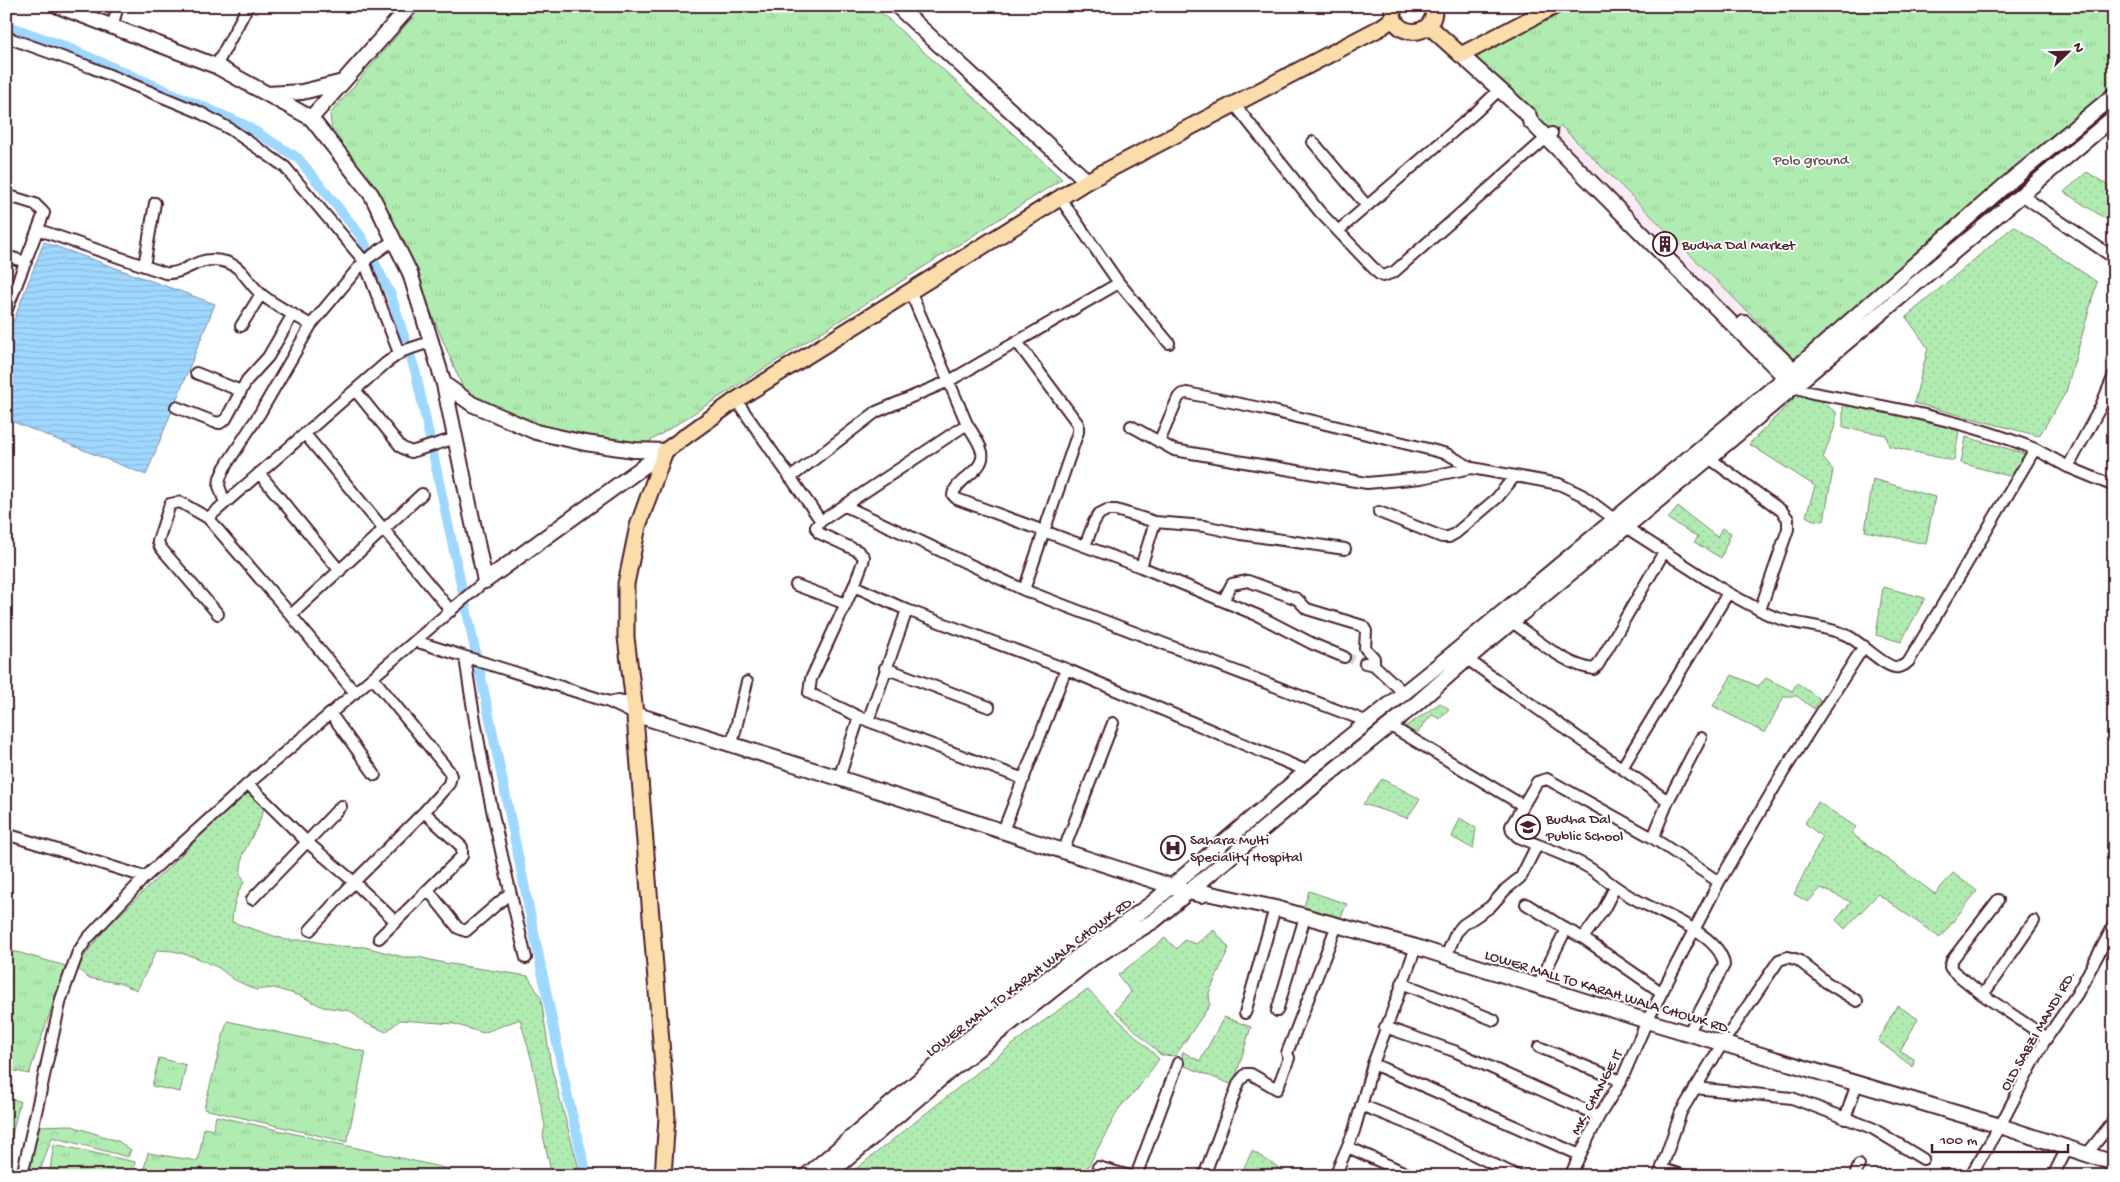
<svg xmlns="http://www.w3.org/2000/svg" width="2120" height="1182" font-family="'Gochi Hand',sans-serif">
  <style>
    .built { fill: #f9ebf5 }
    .grass { fill: url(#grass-dots); stroke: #7d866e }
    .forest { fill: url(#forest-crowns); stroke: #7d866e }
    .park { fill: url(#park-tufts); stroke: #7d866e }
    .water { fill: url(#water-rules); stroke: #7d8eaa }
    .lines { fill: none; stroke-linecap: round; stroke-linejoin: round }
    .canal { stroke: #9fd8ff; stroke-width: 10 }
    .street-tunnel { stroke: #dbd2d5; stroke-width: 10; stroke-dasharray: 10 5; stroke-linecap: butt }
    .street-casing { stroke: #4a1f2b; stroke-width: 14 }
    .secondary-casing { stroke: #4a1f2b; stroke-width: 18 }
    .primary-casing { stroke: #4a1f2b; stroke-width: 19 }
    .street { stroke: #fff; stroke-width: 10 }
    .secondary { stroke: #fff; stroke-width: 14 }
    .primary { stroke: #fbddab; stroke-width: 15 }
    .labels { text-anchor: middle; stroke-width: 4; stroke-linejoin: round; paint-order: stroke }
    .park-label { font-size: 15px; fill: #64524d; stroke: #fff }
    .poi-label { font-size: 15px; fill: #4a1f2b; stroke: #fff; text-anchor: start }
    .street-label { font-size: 15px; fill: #4a1f2b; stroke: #fff }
  </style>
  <defs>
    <pattern id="grass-dots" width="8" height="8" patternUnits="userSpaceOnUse" patternTransform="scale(1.25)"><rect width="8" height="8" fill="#b0ecb2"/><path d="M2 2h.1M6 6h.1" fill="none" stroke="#99ca99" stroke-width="1.8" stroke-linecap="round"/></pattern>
    <pattern id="forest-crowns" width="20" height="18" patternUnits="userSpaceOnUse" patternTransform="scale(1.25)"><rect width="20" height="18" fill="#b0ecb2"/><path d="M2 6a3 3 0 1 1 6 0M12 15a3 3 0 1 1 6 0" fill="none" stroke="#99ca99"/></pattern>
    <pattern id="park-tufts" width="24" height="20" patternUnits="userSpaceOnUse" patternTransform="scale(1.25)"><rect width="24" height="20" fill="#b0ecb2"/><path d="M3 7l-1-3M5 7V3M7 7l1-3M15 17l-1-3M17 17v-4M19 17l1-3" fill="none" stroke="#99ca99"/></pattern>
    <pattern id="water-rules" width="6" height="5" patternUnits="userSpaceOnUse" patternTransform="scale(1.25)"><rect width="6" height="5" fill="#9fd8ff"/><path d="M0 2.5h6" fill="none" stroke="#8ab9db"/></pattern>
  </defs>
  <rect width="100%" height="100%" fill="#fff"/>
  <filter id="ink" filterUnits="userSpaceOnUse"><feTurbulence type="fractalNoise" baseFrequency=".02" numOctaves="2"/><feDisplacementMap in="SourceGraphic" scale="10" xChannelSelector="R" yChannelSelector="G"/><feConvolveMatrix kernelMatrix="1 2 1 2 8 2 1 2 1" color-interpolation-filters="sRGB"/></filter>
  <g filter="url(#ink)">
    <!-- built -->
    <path class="built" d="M1561 126 1782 347 1770 362 1546 140Z"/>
    <!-- grass -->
    <path class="grass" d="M2087 172 2114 189V206L2106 219 2064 192Z
      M2014 226 2097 282 2066 392 2039 436 1914 403 1928 348 1906 317Z
      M1803 389 1836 412V423L1823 458 1833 470 1824 521 1813 520 1806 516 1815 486 1749 444Z
      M1843 404 1898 413 1959 431 1954 461 1889 446 1886 435 1843 427Z
      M1966 437 2027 454 2016 478 1961 463Z
      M1873 479 1935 497 1926 544 1865 531Z
      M1678 507 1717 537 1722 528 1731 533 1721 558 1694 542 1698 537 1668 519Z
      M1883 587 1925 598 1901 642 1876 635Z
      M1732 675 1758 686 1766 678 1792 691 1797 683 1820 699 1814 709 1797 696H1784L1765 733 1713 706Z
      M1440 703 1449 709 1440 719 1432 715 1416 734 1405 727Z
      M1382 779 1420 799 1407 818 1363 804Z
      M250 788 266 803 258 825 243 854 240 874 245 881C236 894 233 906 232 922L286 940H309L336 946 365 947 403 957H418L444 963 528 976 541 998 551 1066 581 1176H552L543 1135 545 1126 532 1061 520 1019 483 1033 454 1024 400 1020 386 1032 363 1022 351 1011 323 1007 301 996 274 988 256 990 233 979 219 968 195 957 173 951 157 950 137 990 119 983 88 978 76 967 104 930Z
      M1818 802 1856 827 1851 833 1935 894 1953 873 1977 891 1940 938 1878 894 1845 929 1836 920 1851 902 1821 888 1808 902 1794 894 1822 837 1805 823Z
      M1460 818 1476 828 1473 849 1452 837Z
      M1309 891 1347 904 1340 919 1303 909Z
      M1214 930 1229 948 1209 993 1210 1005 1175 1056 1161 1055 1115 1011 1131 992 1118 975 1165 938 1177 949 1184 940 1196 944Z
      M1088 990 1159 1059 1136 1091 1120 1107 1083 1176H847L1026 1034 1082 993Z
      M1897 1005 1918 1019 1900 1051 1914 1059 1913 1067 1878 1041Z
      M1224 1017 1251 1027 1233 1085 1180 1064 1183 1052 1200 1061Z
      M1252 1151 1292 1176H1240Z"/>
    <!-- forest -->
    <path class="forest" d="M69 1125 118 1141 131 1150 128 1157 52 1137 41 1168 42 1176H19L38 1126Z"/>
    <!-- park -->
    <path class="park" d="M422 6H874L1062 179 644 445 541 430 468 400 387 208 332 133 330 114Z
      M1558 6H2114V94L1797 376 1777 353 1784 348 1561 126 1546 140 1469 57Z
      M6 949 66 966 29 1074 6 1069Z
      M227 1021 366 1052 347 1142 204 1109Z
      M159 1058 186 1065 180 1092 152 1086Z
      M6 1098 20 1101 6 1160Z
      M216 1116 449 1169 447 1176H142L148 1153 198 1161 204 1128 213 1130Z
      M54 1144 135 1162 132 1176H49Z"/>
    <!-- water -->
    <path class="water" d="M44 242 215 304 146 475 6 419V340Z"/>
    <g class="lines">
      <!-- canal -->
      <path class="canal" d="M6 25 64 46 243 124 298 158 361 236 391 295 416 374 488 710 569 1102 587 1176"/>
      <!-- street-tunnel -->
      <path class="street-tunnel" d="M1344 657 1365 663"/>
      <defs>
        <path id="street" d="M112 27 118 6
          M6 37 90 67 199 112 230 129 285 167 364 261 399 353
          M216 66 248 6
          M1235 105 1319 211 1379 274 1383 276 1394 272 1552 133
          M1313 142 1367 206
          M2020 194 2114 258
          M6 195 35 204 44 213 6 312
          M1060 198 1119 283 1169 343
          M39 230 165 273C183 275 195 259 213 260 242 261 243 278 261 294 275 306 295 315 311 325
          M1338 231 1476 112 1499 90
          M6 256 26 262
          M144 266 155 203
          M241 326 261 294
          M1017 342 1078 424V432L1024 590
          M196 373 241 391
          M1794 387 1813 393C1889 407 1964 420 2035 449
          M355 390 401 447 411 452 456 438
          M736 400 821 521 816 527 819 533 858 551 864 557 863 562 854 586 811 679 809 693 868 721 1024 779
          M176 407 214 422 220 423 226 419 247 380 268 357 293 314
          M967 424C972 432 980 443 982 452 986 471 956 478 953 495L957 499 1141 567 1259 616 1313 644 1344 657
          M1131 426 1174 450 1367 483 1421 478 1472 468
          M305 434 451 611
          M1159 442 1178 398 1182 394 1187 393 1260 408 1428 449 1447 454 1472 468 1559 484 1582 495 1614 519
          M2068 467 2100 408 2114 375
          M259 473 340 571
          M790 478 876 412 949 381 1119 283
          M225 503 219 486 220 478 225 467 260 413 311 325 364 261 394 240
          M845 506 1024 590 1368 722
          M1379 512 1442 537H1449L1456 533 1497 498 1514 477
          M208 518 386 363 403 351 433 341
          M821 521 967 424 910 291
          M1627 528 1728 593 1760 610 1788 529V519L1782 511 1709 458
          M1085 546 1094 522 1099 514 1107 510H1116L1155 522 1204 526 1241 534 1345 549
          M1141 567 1155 522
          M796 585 846 604
          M854 586 907 610 1066 669 1307 771
          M1223 601 1232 584 1248 581 1297 599 1307 609 1363 626 1366 631 1365 648 1374 658V665
          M1760 610C1786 626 1819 623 1846 635 1860 641 1883 666 1895 667 1901 668 1905 665 1909 661L2035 449 2068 467 2114 486
          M218 614 160 547 158 541 170 504 180 502 208 518 291 615 355 693
          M291 615 422 494
          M1512 622C1535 638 1566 666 1594 669L1598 665 1664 552
          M415 641 609 702 634 714
          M465 657C479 758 502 859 526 958
          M1467 659 1668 801
          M1365 663 1374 665 1404 693
          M885 668 989 707
          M373 678 449 771 451 776 449 784 424 812 354 882 396 922
          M609 702 619 700 634 704
          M331 714 375 775
          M868 721 907 610
          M1389 725 1522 805
          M732 744 747 682
          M1622 768 1728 593
          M839 778 859 717
          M248 784 307 842 252 899
          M1003 831 1066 669
          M6 834 145 877
          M1653 838 1668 801 1701 738
          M1066 844 1113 723
          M428 890 458 928 466 931 510 893
          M1998 900 1952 960 1950 967 1953 971 1983 995 2047 1038
          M1526 904 1566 929 1538 986
          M1566 929 1583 938 1661 992
          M310 930 354 882 307 842 341 806
          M379 938 462 856V847L424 812
          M1583 938 1604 909 1615 887
          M1446 956 1456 933 1463 925 1490 907 1506 889 1521 877 1537 845
          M1402 983 1494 1020
          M1983 995 2034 921
          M1277 1011 1305 917
          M1245 1013 1275 908
          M1385 1027 1454 1051 1599 1116
          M1688 1034 1724 965C1721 934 1659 913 1635 899 1619 891 1606 879 1591 869 1569 855 1542 847 1518 837L1512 831 1511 826 1537 782 1547 779 1653 838 1719 882
          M1539 1047 1621 1081
          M1373 1064 1580 1155
          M1695 1088 1792 1098 1872 1128 1923 1159
          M1361 1105 1416 1127 1518 1176
          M1845 1119 1857 1083
          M1348 1147 1412 1176
          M2087 1154 2114 1120
          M1098 1167 1130 1176
          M1662 1169 1685 1176
          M22 1176 61 999 78 952 87 939 145 877 248 784 485 581
          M1136 1176 1178 1063
          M1204 1176 1239 1082 1246 1074H1251L1277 1089 1289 1058 1287 1053 1337 925
          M1335 1176 1354 1131 1373 1064 1416 947
          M1570 1176 1599 1116 1621 1081 1647 1021 1719 882 1784 771 1864 646
          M1659 1176 1681 1112 1722 1044 1779 960 1788 957 1798 960 1826 982 1857 1001
          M1855 1176 1859 1165
          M1970 1176 2000 1126 2044 1042 2077 994 2114 925
          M2053 1176 2067 1148"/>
        <path id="secondary" d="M58 6 216 66 311 118 410 6
          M897 6 1087 181
          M1461 55 1529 116 1530 121 1792 384
          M267 94 302 92 343 82
          M311 118 371 194 410 273 444 384 472 404 536 432 585 443 634 450 665 451
          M1744 323 1799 375
          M444 384 485 581 665 451
          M634 714 839 778 1189 892 1201 895 1207 893 1275 908 1416 947 1647 1021 2000 1126 2114 1163
          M806 1176 959 1046 1033 989 1151 904 1307 771 1456 651 1785 378 2002 188 2114 95
          M827 1176 951 1070 1093 958 1155 920 1318 783 1415 705 1467 659 1709 458 2114 117"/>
        <path id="primary" d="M1393 6C1388 39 1437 41 1434 6
          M1429 26 1461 55 1555 6
          M663 1176 667 1117 634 704 626 637V584L638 526 665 451 736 400 1087 181 1380 28 1394 18"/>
      </defs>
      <!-- street casing -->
      <use href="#street" class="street-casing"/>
      <!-- secondary casing -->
      <use href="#secondary" class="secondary-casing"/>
      <!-- primary casing -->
      <use href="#primary" class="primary-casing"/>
      <!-- street -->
      <use href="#street" class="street"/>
      <!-- secondary -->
      <use href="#secondary" class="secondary"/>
      <!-- primary -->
      <use href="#primary" class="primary"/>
    </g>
  </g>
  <!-- icons -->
  <defs>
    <symbol id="building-ring" viewBox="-11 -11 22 22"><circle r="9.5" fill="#fff" stroke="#4a1f2b" stroke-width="1.5"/><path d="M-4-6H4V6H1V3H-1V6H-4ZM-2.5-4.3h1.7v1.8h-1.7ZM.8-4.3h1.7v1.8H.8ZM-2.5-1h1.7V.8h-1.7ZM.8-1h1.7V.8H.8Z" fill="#4a1f2b"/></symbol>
    <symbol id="school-ring" viewBox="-11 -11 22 22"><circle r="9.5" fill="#fff" stroke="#4a1f2b" stroke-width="1.5"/><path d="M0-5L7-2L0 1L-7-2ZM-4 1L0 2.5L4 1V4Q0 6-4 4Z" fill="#4a1f2b"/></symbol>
    <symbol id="hospital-ring" viewBox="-11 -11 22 22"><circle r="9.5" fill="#fff" stroke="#4a1f2b" stroke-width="1.5"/><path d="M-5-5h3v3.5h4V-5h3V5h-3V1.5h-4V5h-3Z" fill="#4a1f2b"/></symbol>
  </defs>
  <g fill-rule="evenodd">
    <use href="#building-ring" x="1651" y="230" width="28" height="28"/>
    <use href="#school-ring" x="1514" y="813" width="28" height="28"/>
    <use href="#hospital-ring" x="1159" y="834" width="28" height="28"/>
  </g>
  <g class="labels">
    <!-- park labels -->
    <g class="park-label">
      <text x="1811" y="164">Polo ground</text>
    </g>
    <!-- poi labels -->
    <g class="poi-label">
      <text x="1682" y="249">Budha Dal Market</text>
      <text x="1546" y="823">Budha Dal<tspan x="1546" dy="17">Public School</tspan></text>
      <text x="1190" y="844">Sahara Multi<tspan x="1190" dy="17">Speciality Hospital</tspan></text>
    </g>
    <!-- street labels -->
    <g class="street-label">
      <text transform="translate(1030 975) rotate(-37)" y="5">LOWER MALL TO KARAH WALA CHOWK RD.</text>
      <text transform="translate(1609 991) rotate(17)" y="5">LOWER MALL TO KARAH WALA CHOWK RD.</text>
      <text transform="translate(2037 1030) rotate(-60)" y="5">OLD SABZI MANDI RD.</text>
      <text transform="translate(1596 1092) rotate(-62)" y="5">MK, CHANGE IT</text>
    </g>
  </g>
  <!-- margin -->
  <rect width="2120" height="1182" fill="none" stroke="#fff" stroke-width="25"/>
  <rect x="12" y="12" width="2095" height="1157" fill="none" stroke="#4a1f2b" stroke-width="2" filter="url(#ink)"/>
  <!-- north arrow -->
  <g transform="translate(2068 52) rotate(67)" stroke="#ffffff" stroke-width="4" paint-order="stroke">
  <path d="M0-4L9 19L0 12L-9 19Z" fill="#4a1f2b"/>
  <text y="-8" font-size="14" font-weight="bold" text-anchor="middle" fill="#4a1f2b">N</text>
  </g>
  <!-- scale -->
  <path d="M1932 1144v8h136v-8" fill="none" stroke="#4a1f2b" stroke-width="2.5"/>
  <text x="1940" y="1144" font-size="15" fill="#4a1f2b" stroke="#ffffff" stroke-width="4" paint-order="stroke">100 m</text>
</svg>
